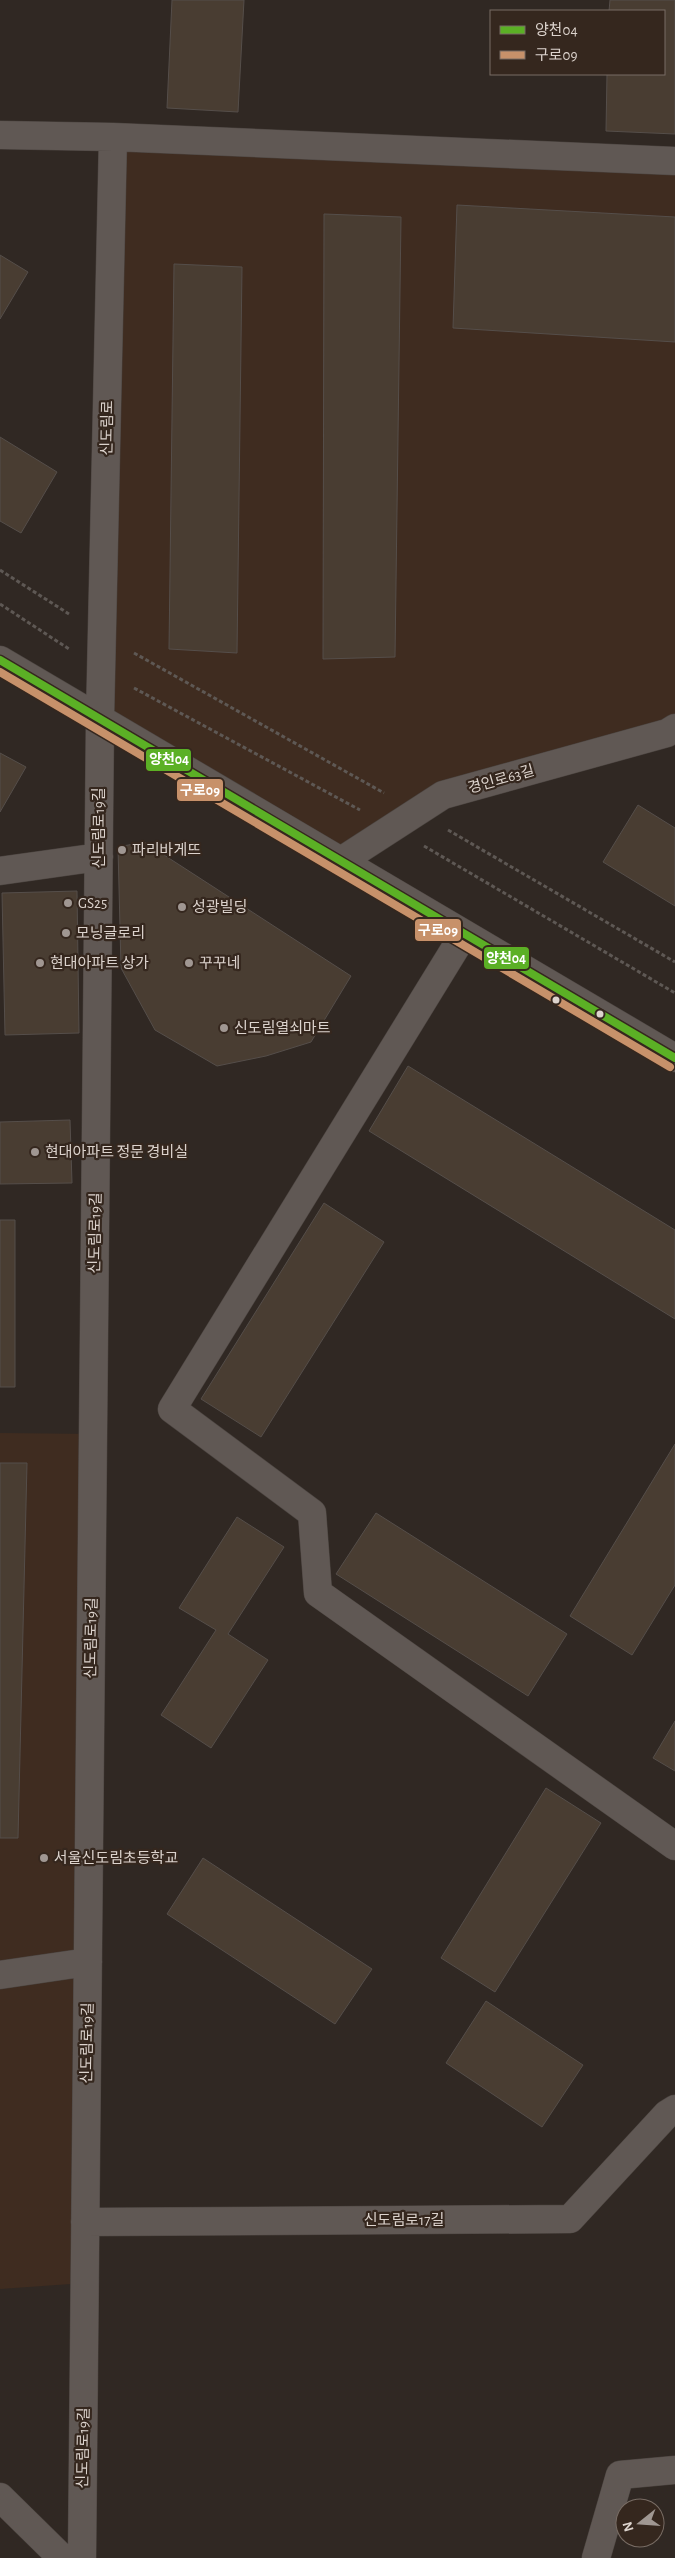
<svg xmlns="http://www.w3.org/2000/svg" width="675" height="2558" font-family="'Alegreya Sans','Noto Sans KR',sans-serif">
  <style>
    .built { fill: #3f2c20 }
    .building { fill: #493d32; stroke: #554e4a }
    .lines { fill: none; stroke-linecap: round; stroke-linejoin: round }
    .minor-casing { stroke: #4a433f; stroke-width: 29 }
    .path { stroke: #5e5854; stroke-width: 3; stroke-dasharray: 4 2.5; stroke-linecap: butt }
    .minor { stroke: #605854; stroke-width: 28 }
    .bus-1-casing { stroke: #35271e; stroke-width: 11 }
    .bus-2-casing { stroke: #35271e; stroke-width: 11 }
    .bus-1 { stroke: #5bb025; stroke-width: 8 }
    .bus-2 { stroke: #c7916a; stroke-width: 8 }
    .poi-dot { fill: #a09792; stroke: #35271e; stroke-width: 2 }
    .bus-dot { fill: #dcd3cd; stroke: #35271e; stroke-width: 2 }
    .labels { text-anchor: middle; stroke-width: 4.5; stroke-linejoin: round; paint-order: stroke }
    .street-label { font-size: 15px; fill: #dcd3cd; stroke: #35271e }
    .poi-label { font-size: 15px; fill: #dcd3cd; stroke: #35271e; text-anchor: start }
    .line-badge { stroke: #35271e; stroke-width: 2 }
    .badge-label { font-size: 14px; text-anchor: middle; font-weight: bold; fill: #fff }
  </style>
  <rect width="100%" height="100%" fill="#302823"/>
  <!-- built -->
  <path class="built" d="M113 137 675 161V728L443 795 341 861 100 719Z
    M0 1433 93 1434 85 2283 0 2289Z"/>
  <!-- building -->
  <path class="building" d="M172 0H244L238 112 167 108Z
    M610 0H675V134L606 131 607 74H664V11H609Z
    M457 205 675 217V342L453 328Z
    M324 214 401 217 395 657 323 659Z
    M0 255 28 272 0 319Z
    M174 264 242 267 237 653 169 649Z
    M0 437 57 472 21 533 0 521Z
    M0 753 26 767 0 812Z
    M638 805 675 828V906L603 862Z
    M144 842 351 976 311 1042 266 1056 217 1066 155 1030 121 968 118 847Z
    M77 891 79 1033 5 1035 2 893Z
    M408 1066 675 1230V1319L369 1131Z
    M70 1120 72 1183 0 1184V1122Z
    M324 1203 384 1242 261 1437 201 1399Z
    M0 1220H15V1387H0Z
    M675 1444V1585L632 1655 570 1616Z
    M0 1463H27L18 1838H0Z
    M376 1513 567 1634 528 1696 336 1574Z
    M237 1517 284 1547 228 1634 268 1660 211 1748 161 1715 216 1630 179 1608Z
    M675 1721V1771L653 1758Z
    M546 1788 601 1823 495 1992 441 1958Z
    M203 1858 372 1969 335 2024 167 1914Z
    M486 2001 583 2065 542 2127 446 2063Z"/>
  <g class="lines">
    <defs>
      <path id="minor" d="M0 135 113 137 675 161
        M0 660 675 1058
        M341 861 443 795 667 733 675 728
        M0 871 99 857
        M464 934 172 1409 312 1513 318 1593 675 1846
        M0 1975 88 1962
        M85 2222 570 2219 667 2114 675 2109
        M0 2497 62 2558
        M82 2558 100 719 113 137
        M596 2558 620 2475 675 2470"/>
    </defs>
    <!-- minor casing -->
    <use href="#minor" class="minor-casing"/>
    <!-- path -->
    <path class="path" d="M0 570 69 614
      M0 604 69 649
      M134 653 384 793
      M134 688 360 810
      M448 830 675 962
      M424 846 675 993"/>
    <!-- minor -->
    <use href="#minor" class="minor"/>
    <defs>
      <path id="bus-1" d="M0 660 675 1058"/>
      <path id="bus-2" d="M0 672 670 1067"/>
    </defs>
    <!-- bus-1 casing -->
    <use href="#bus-1" class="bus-1-casing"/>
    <!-- bus-2 casing -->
    <use href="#bus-2" class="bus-2-casing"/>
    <!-- bus-1 -->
    <use href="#bus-1" class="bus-1"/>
    <!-- bus-2 -->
    <use href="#bus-2" class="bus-2"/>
  </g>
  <!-- markers -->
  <g class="poi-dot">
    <circle cx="122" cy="850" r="5"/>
    <circle cx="68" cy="903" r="5"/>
    <circle cx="182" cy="907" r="5"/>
    <circle cx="66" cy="933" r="5"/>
    <circle cx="40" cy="963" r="5"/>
    <circle cx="189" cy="963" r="5"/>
    <circle cx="224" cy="1028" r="5"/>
    <circle cx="35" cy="1152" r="5"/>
    <circle cx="44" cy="1858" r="5"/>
  </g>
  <g class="bus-dot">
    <circle cx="556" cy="1000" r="4.5"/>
    <circle cx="600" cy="1014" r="4.5"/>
  </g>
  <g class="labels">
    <!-- street labels -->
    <g class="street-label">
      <text transform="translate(107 428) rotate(-89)" y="5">신도림로</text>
      <text transform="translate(501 779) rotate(-16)" y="5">경인로63길</text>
      <text transform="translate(99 828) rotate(-90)" y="5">신도림로19길</text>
      <text transform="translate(95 1233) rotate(-89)" y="5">신도림로19길</text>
      <text transform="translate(91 1638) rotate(-89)" y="5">신도림로19길</text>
      <text transform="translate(87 2043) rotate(-89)" y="5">신도림로19길</text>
      <text x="404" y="2225">신도림로17길</text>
      <text transform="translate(83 2448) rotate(-89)" y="5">신도림로19길</text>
    </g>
    <!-- poi labels -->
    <g class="poi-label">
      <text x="132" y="855">파리바게뜨</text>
      <text x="78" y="908">GS25</text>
      <text x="192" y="912">성광빌딩</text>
      <text x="76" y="938">모닝글로리</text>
      <text x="50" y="968">현대아파트 상가</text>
      <text x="199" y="968">꾸꾸네</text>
      <text x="234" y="1033">신도림열쇠마트</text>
      <text x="45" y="1157">현대아파트 정문 경비실</text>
      <text x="54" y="1863">서울신도림초등학교</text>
    </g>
  </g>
  <g class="line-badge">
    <rect x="145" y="748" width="47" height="24" rx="5" fill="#5bb025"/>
    <rect x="176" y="778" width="48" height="24" rx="5" fill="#c7916a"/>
    <rect x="414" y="918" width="48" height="24" rx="5" fill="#c7916a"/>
    <rect x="483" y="946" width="47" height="24" rx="5" fill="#5bb025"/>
  </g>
  <g class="badge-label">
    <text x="169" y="764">양천04</text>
    <text x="200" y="795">구로09</text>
    <text x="438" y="935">구로09</text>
    <text x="506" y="963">양천04</text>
  </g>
  <!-- legend -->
  <rect x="490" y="10" width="175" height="65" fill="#35271e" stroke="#786c64"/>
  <rect x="500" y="26" width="25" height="8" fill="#5bb025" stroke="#786c64"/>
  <text x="535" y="35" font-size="15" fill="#dcd3cd">양천04</text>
  <rect x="500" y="51" width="25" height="8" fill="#c7916a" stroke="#786c64"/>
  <text x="535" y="60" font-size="15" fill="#dcd3cd">구로09</text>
  <!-- north arrow -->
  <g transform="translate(640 2523) rotate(253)"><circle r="24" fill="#35271e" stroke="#786c64"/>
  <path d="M0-4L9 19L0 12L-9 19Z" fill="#a09792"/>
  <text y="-8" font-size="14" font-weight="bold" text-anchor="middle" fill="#dcd3cd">N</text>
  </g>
</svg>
